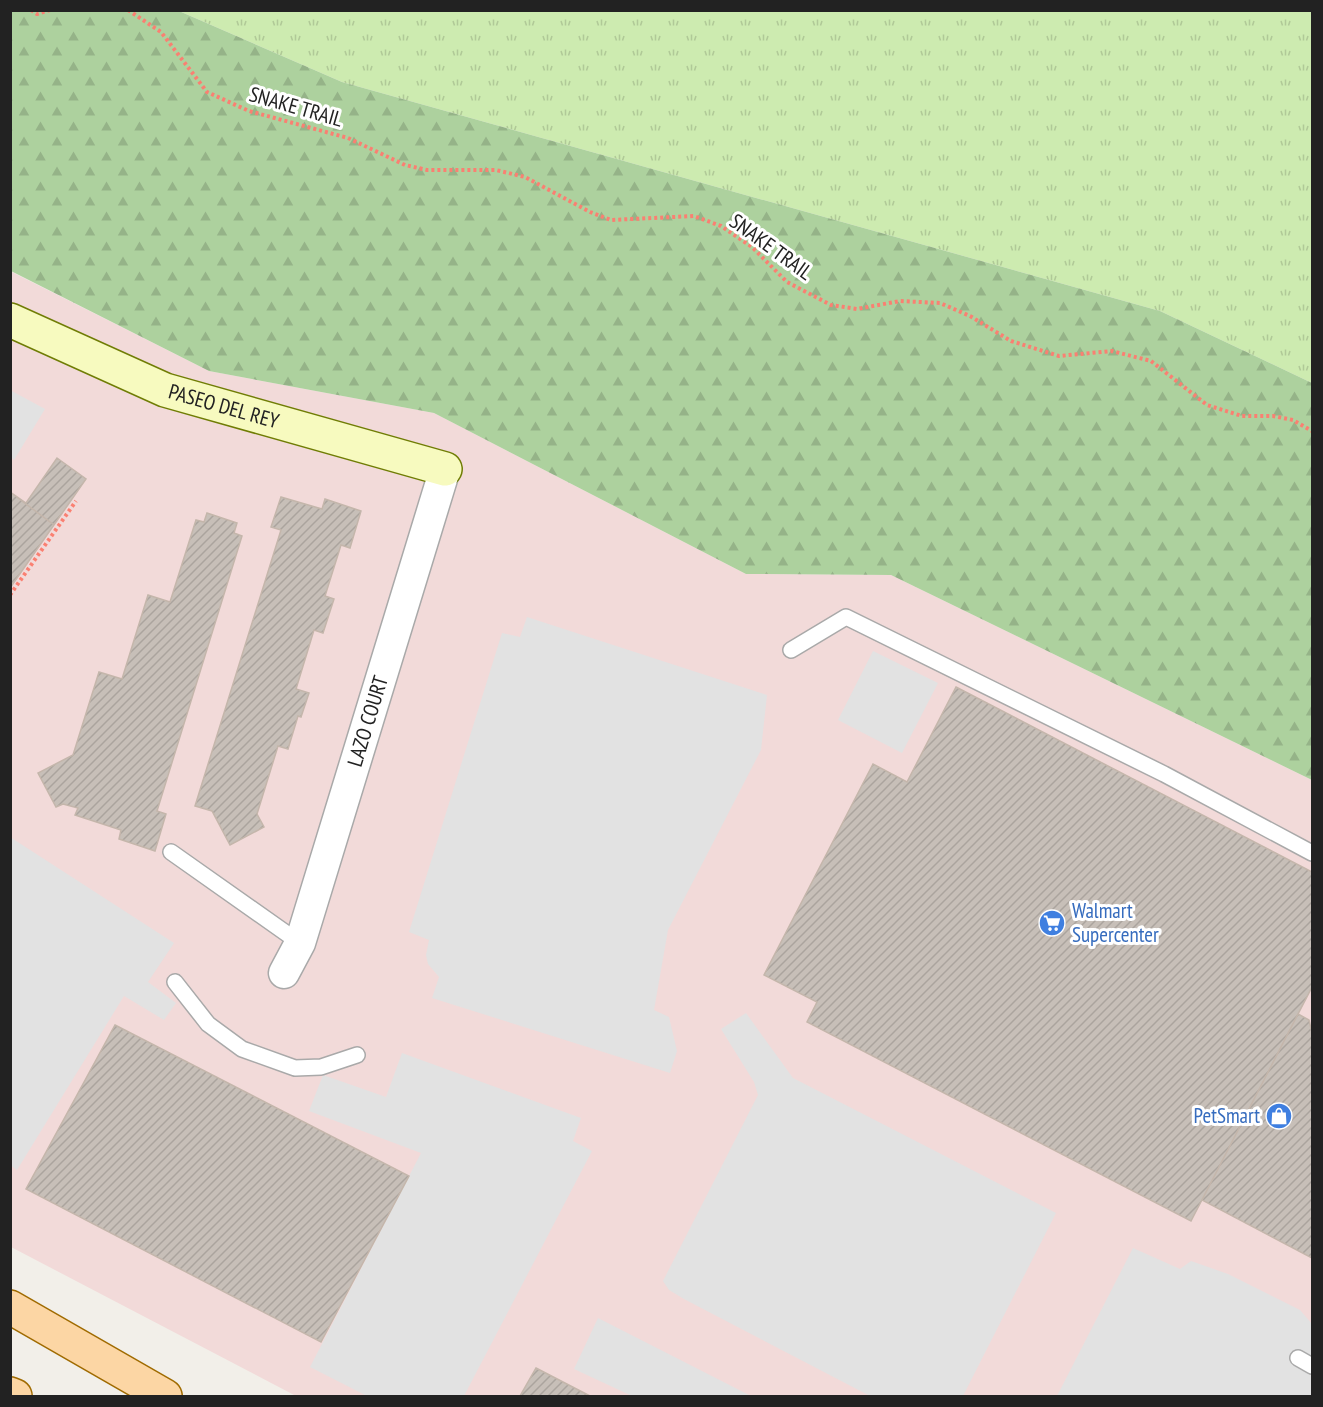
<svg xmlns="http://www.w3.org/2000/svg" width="1323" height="1407" font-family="'PT Sans Narrow',sans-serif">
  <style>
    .commercial { fill: #f2dad9 }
    .grass { fill: url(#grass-tufts) }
    .forest { fill: url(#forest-firs) }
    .parking { fill: #e2e2e2 }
    .building { fill: url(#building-hatch); stroke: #c4b6ab; stroke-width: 1.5 }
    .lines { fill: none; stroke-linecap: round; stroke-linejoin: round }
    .lane-casing { stroke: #a9a9a9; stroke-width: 18 }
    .street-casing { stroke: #a9a9a9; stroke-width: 33 }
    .secondary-casing { stroke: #707d05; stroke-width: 36 }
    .primary-casing { stroke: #a06b00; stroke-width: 36 }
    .path { stroke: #fa8072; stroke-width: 4; stroke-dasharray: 3 3; stroke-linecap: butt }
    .lane { stroke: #fff; stroke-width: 15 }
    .street { stroke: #fff; stroke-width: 30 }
    .secondary { stroke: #f7fabf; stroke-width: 33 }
    .primary { stroke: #fcd6a4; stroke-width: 33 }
    .labels { text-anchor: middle; stroke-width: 6; stroke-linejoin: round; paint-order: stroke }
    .street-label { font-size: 21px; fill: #222; stroke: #fff }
    .shop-label { font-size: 21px; fill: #366cbe; stroke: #fff; text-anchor: start }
  </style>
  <defs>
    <pattern id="grass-tufts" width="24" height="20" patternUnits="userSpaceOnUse" patternTransform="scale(1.5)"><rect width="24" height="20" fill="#cdebb0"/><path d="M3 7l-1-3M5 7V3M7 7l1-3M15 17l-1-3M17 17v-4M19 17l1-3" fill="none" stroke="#b0c997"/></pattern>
    <pattern id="forest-firs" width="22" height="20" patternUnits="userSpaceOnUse" patternTransform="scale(1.5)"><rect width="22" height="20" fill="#add19e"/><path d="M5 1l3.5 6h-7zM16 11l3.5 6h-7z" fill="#95b388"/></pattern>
    <pattern id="building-hatch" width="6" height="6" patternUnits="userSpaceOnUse" patternTransform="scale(1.5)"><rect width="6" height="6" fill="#c7bfb8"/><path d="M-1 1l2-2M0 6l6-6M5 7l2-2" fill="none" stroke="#aba49e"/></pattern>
  </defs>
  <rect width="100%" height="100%" fill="#f2efe9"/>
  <!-- commercial -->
  <path class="commercial" d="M10 271 209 371 434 413 746 574 891 575 1312 780V1396H296L11 1247Z"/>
  <!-- grass -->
  <path class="grass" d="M179 11H1312V383L1160 311 342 82Z"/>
  <!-- forest -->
  <path class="forest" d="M10 11H179L342 82 1160 311 1312 383V780L891 575 746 574 434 413 209 371 11 271Z"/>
  <!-- parking -->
  <path class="parking" d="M10 390 45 409 14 460 11 457Z
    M527 617 767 695 761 750 668 930 654 1010 669 1017 677 1051 670 1073 432 998 439 977 428 964 426 955 429 940 409 932 502 633 520 637Z
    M873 651 938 683 902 753 838 720Z
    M10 837 174 943 148 982 176 1003 164 1020 124 996 17 1170 10 1165Z
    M746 1013 793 1078 1056 1213 963 1396H870L684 1299 669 1290 663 1281 758 1095 754 1082 721 1029Z
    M402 1053 581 1118 573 1141 592 1151 464 1396H367L310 1367 421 1153 309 1111 323 1075 386 1097Z
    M1133 1248 1180 1269 1191 1261 1228 1274 1300 1310 1312 1324V1396H1057Z
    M598 1318 751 1396H632L574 1369Z"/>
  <!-- building -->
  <path class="building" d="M57 458 86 479 10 588V492L26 503Z
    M10 492 54 525 10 588Z
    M281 497 322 509 325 499 361 511 350 548 341 545 325 596 334 599 323 633 314 630 296 689 309 693 301 717 298 716 288 749 278 746 257 814 264 827 230 845 212 811 195 806 281 530 271 527Z
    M207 513 237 523 234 533 242 536 157 811 166 814 155 851 119 839 121 830 75 815 78 808 63 804 56 807 38 773 73 755 99 672 122 679 148 595 170 602 196 520 204 522Z
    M956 687 1312 872V987L1191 1221 807 1022 817 1002 764 975 873 764 907 782Z
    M1298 1014 1309 1020 1312 1033V1258L1202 1200Z
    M115 1025 409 1176 321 1342 26 1189Z
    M536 1368 590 1396H520Z"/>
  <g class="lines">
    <defs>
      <path id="lane" d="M791 650 846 617 1164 774 1312 853
        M171 852 300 943
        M175 982 208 1024 242 1049 295 1068 321 1067 357 1055
        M1298 1358 1312 1366"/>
      <g id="street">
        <path id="s1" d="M284 973 300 943 445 469"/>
      </g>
      <g id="secondary">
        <path id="s2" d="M10 320 165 390 445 469"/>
      </g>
      <path id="primary" d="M10 1307 165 1396
        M10 1394 15 1396"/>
    </defs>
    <!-- lane casing -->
    <use href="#lane" class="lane-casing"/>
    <!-- street casing -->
    <use href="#street" class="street-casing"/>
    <!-- secondary casing -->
    <use href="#secondary" class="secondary-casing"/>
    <!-- primary casing -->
    <use href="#primary" class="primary-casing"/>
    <!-- path -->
    <path class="path" d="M31 10 37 14 50 10
      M128 10 161 32 207 92 249 111 348 138 405 165 427 170H496L525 177 590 212 611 220 694 216 721 226 752 247 787 282 831 305 857 309 900 301 940 303 970 316 1011 341 1059 356 1112 351 1151 361 1207 405 1242 416H1273L1293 420 1312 431
      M10 595 76 501"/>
    <!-- lane -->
    <use href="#lane" class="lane"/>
    <!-- street -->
    <use href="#street" class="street"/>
    <!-- secondary -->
    <use href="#secondary" class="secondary"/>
    <!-- primary -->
    <use href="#primary" class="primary"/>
  </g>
  <!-- icons -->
  <defs>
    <symbol id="supermarket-disc" viewBox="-11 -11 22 22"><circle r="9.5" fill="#3f7fe0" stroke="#fff"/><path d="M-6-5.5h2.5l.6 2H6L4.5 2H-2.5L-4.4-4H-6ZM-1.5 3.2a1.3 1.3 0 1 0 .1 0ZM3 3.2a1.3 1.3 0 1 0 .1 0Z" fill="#fff"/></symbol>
    <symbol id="shop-disc" viewBox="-11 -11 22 22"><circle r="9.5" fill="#3f7fe0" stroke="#fff"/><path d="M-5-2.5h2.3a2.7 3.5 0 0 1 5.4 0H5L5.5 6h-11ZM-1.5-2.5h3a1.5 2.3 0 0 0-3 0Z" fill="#fff"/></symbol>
  </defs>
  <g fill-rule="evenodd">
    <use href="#supermarket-disc" x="1037" y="908" width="30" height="30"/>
    <use href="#shop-disc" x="1264" y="1101" width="30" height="30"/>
  </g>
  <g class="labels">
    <!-- street labels -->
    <g class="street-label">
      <text transform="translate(296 107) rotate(16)" y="7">SNAKE TRAIL</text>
      <text transform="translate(771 247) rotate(36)" y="7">SNAKE TRAIL</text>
      <text dy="7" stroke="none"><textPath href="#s2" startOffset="231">PASEO DEL REY</textPath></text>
      <text dy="7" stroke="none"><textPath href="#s1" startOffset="266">LAZO COURT</textPath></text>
    </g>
    <!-- shop labels -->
    <g class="shop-label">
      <text x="1072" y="918">Walmart<tspan x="1072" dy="24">Supercenter</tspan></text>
      <text x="1260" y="1123" text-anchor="end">PetSmart</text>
    </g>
  </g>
  <!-- border -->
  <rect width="1323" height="1407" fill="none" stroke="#222222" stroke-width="24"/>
</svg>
